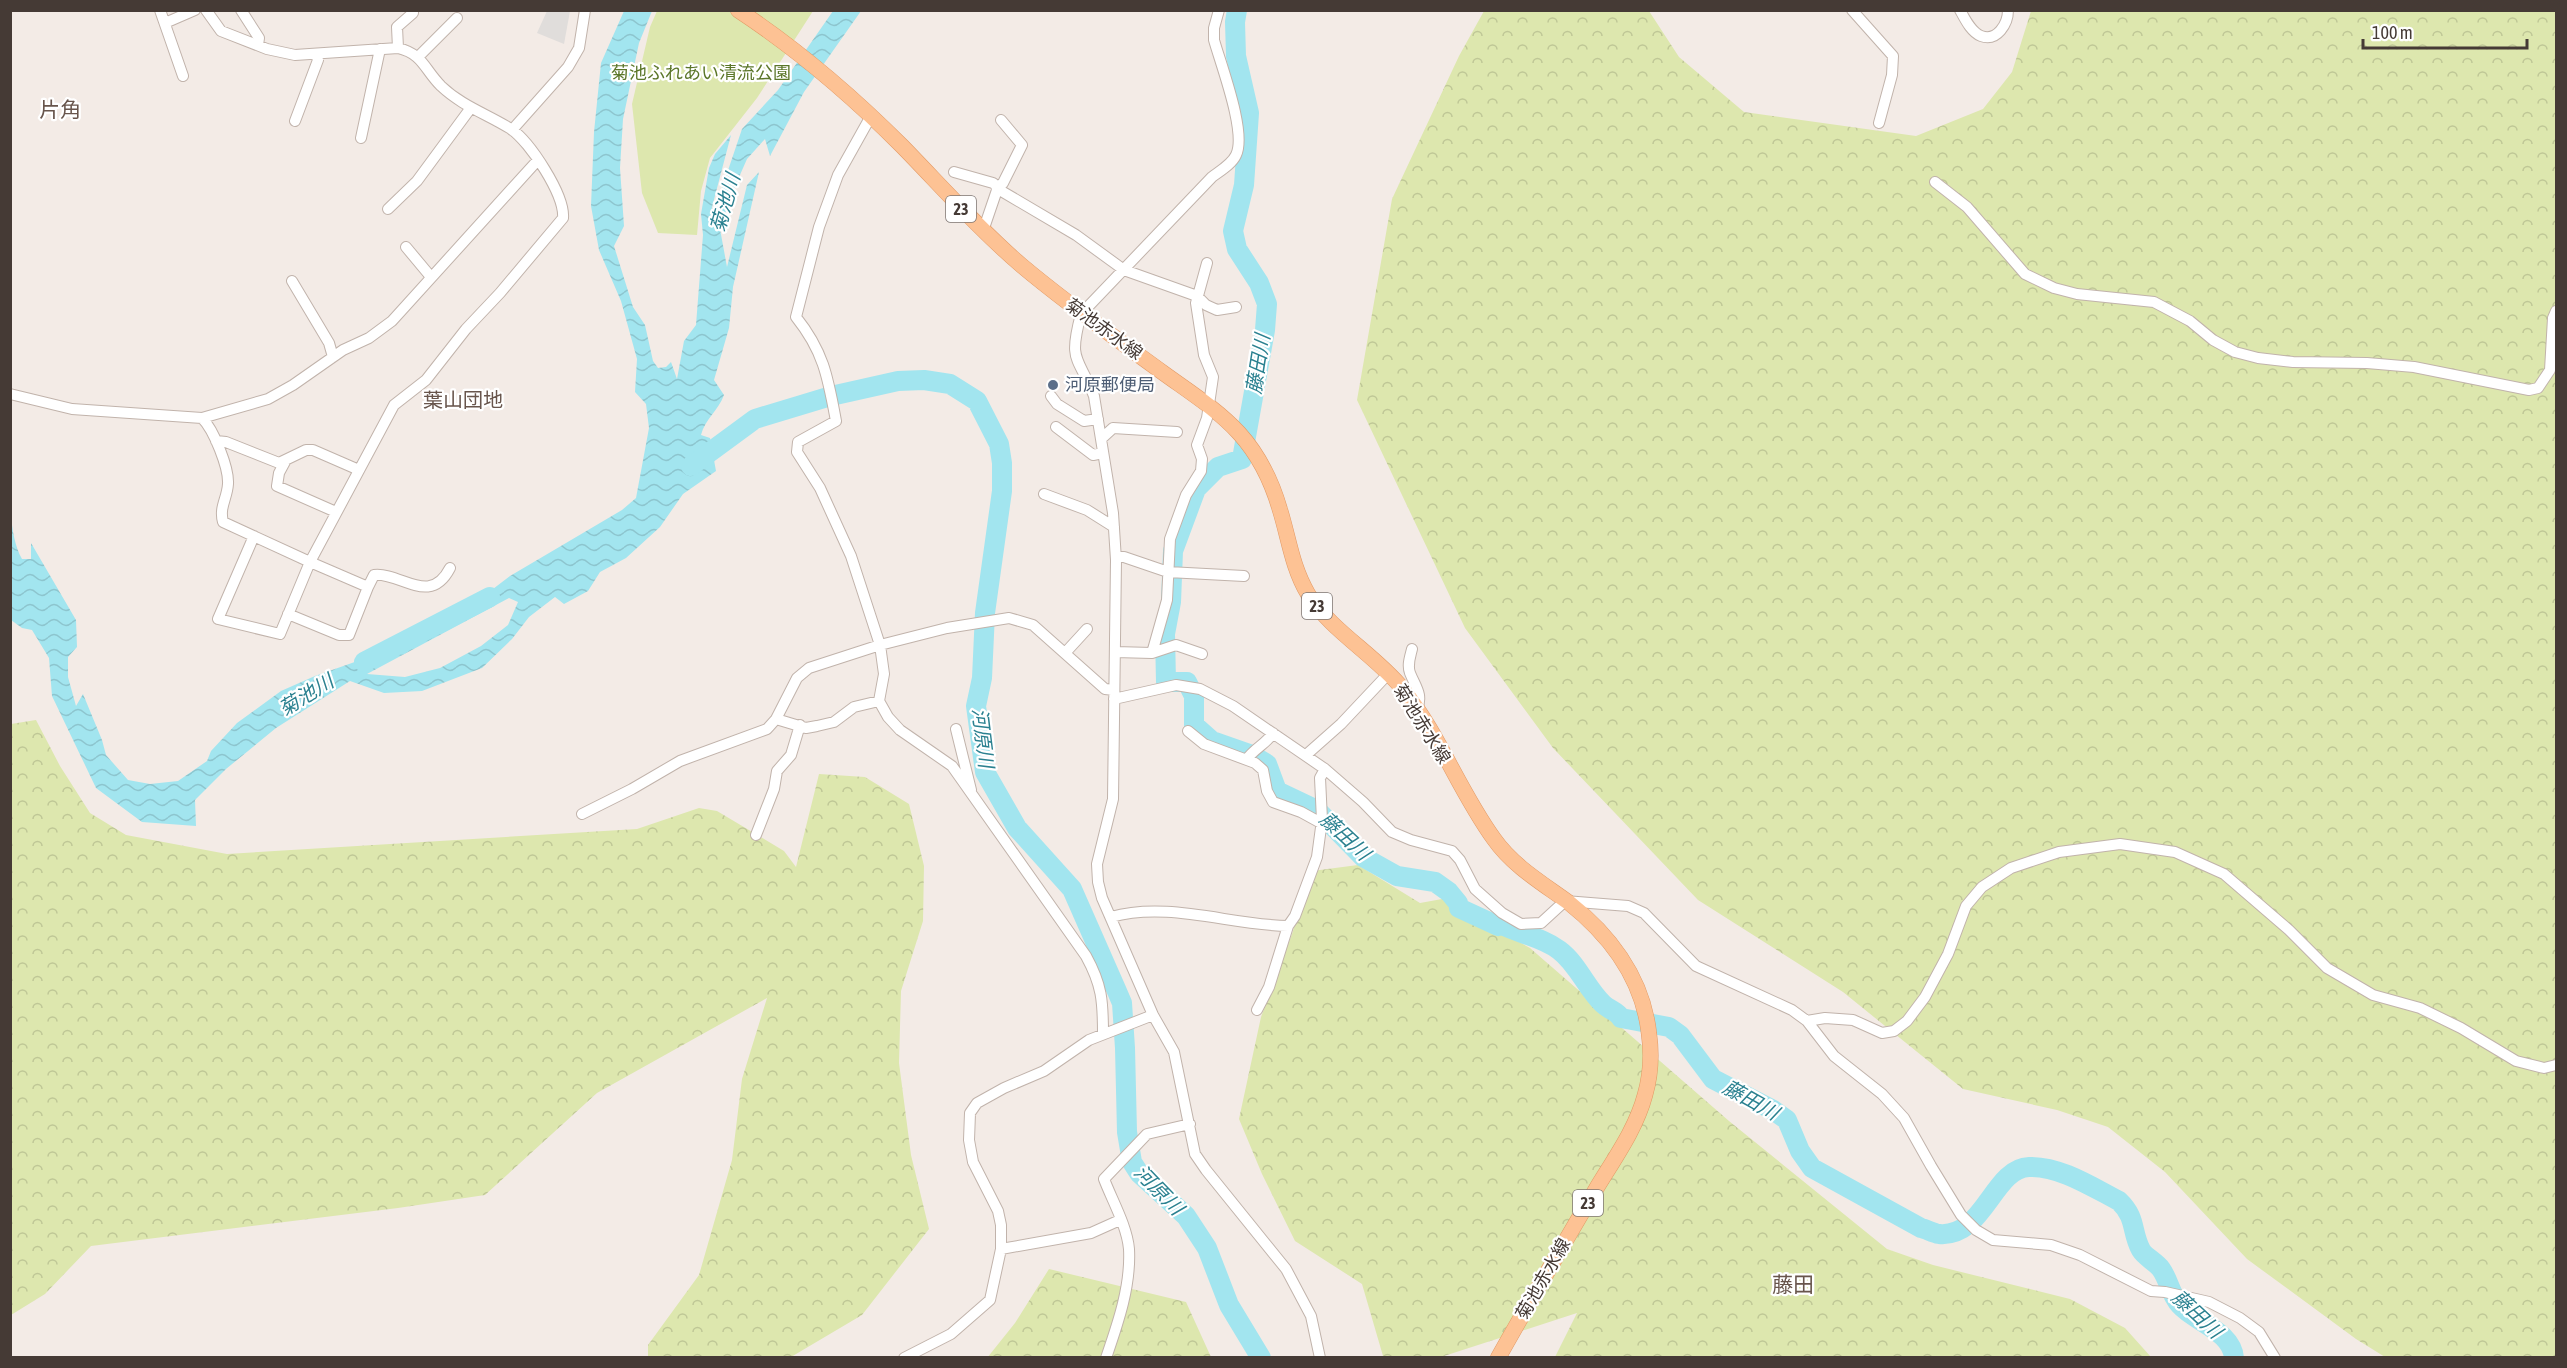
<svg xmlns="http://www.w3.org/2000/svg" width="2567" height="1368" font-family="'Asap Condensed','Noto Sans JP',sans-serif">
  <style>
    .forest { fill: url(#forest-crowns) }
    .park { fill: #dde7ae }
    .parking { fill: #e0dddb }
    .water { fill: url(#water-waves); fill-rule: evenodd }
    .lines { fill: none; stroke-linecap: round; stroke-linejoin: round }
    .river { stroke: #a2e5ef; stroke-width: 20 }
    .street-casing { stroke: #c1b3ab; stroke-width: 12 }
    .primary-casing { stroke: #e29964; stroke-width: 16 }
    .street { stroke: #fff; stroke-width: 10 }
    .primary { stroke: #fdc294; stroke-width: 15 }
    .service-dot { fill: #5c6f8a; stroke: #fff; stroke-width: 2 }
    .labels { text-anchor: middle; stroke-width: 4.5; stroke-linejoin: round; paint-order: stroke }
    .shield { fill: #fff; stroke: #7d7572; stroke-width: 1.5 }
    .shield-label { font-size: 16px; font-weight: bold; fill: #453a35 }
    .park-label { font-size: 18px; fill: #5b7629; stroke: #fff }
    .street-label { font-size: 18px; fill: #453a35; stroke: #fff }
    .service-label { font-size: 18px; fill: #4e5e75; stroke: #fff; text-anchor: start }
    .water-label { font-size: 20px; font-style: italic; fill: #2a8190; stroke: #fff }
    .neighbourhood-label { font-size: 20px; fill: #68554c; stroke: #fff }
    .quarter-label { font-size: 21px; fill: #68554c; stroke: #fff }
  </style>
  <defs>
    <pattern id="forest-crowns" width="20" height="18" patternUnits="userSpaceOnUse" patternTransform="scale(1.5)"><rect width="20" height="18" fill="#dde7ae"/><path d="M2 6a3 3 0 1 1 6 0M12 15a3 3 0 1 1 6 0" fill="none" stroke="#bfc796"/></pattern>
    <pattern id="water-waves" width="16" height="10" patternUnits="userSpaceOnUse" patternTransform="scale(1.5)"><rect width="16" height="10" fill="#a2e5ef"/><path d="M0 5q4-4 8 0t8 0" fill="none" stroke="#8dc5ce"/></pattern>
  </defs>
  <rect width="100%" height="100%" fill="#f3ebe6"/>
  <!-- forest -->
  <path class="forest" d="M1484 11H1649L1679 57 1744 112 1916 136 1983 109 2012 72 2031 11H2556V1357H2385L2356 1339 2247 1259 2165 1172 2108 1127 2057 1110 1963 1089 1843 992 1698 900 1553 748 1465 628 1357 400 1392 199 1459 56Z
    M36 720 60 766 90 813 126 835 227 854 637 829 699 808 717 811 784 851 796 867 819 774 865 777 909 804 924 866 923 921 901 991 899 1063 911 1155 929 1229 862 1315 791 1357H648V1345L699 1275 732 1160 742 1079 767 998 597 1093 485 1195 398 1208 91 1246 45 1294 11 1315V724Z
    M1358 865 1420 903 1442 899 1530 948 1729 1121 1887 1249 1933 1265 2070 1299 2125 1328 2151 1357H1555L1577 1313 1441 1357 1383 1356 1362 1284 1295 1241 1262 1174 1239 1119 1261 1017 1292 934 1312 871Z
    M1049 1269 1186 1302 1211 1357 987 1358 1015 1323Z"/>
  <!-- park -->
  <path class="park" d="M657 11H813L757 98 710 158 701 191 697 235 658 233 642 193 632 104 650 27Z"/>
  <!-- parking -->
  <path class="parking" d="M547 11H570L564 44 537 33Z"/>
  <!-- water -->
  <path class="water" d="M624 11H652L639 43 623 119 620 168 624 226 614 246 633 307 645 325 653 361 658 368 666 367 671 362 677 379 684 341 696 325 703 235 701 214 709 168 715 154 731 135 711 211 719 197 742 129 778 90 833 11H861L804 92 770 156 765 139 747 159 732 193 720 229 727 267 747 185 759 172 733 287 729 328 714 380 724 395C718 411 705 419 701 435L710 438 716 471 683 494 660 527 626 558 600 572 588 591 564 604 555 597 529 617 512 639 482 668 422 691 384 693 350 681 276 728 226 769 195 800 196 826 142 822 96 788 52 696 49 658 32 630 22 628 11 620 10 495C13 502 11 507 11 515 12 529 15 547 22 559H31V543L76 620 77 647 68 657V677L76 706 83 694 102 740 106 755 128 780 150 784 178 781 207 761 211 751 237 723 281 691 315 676 434 634 510 576 622 510 636 498 649 428 646 404 635 392 637 359 621 301 599 250 591 206 594 132 601 63ZM509 598 518 602 508 625 481 646 440 668 405 677 367 674Z"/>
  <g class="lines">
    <!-- river -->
    <path class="river" d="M1237 10 1235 22 1236 56 1249 113 1244 185 1233 231 1237 249 1259 283 1267 304 1265 330 1242 459 1218 467 1196 489 1173 551 1171 602 1165 634 1166 682H1187L1194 696V725L1212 741 1252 755 1267 764 1277 791 1317 810 1363 857 1397 876 1435 882 1449 892 1458 903 1459 908 1498 926 1500 924C1519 934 1542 937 1559 950 1578 964 1586 988 1603 1004 1609 1010 1617 1011 1621 1018L1669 1027 1680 1035 1713 1079 1773 1110 1787 1120 1800 1151 1812 1168 1921 1228C1926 1229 1933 1233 1939 1234 1984 1238 1993 1168 2029 1167 2060 1166 2092 1187 2119 1201 2137 1218 2131 1232 2141 1250 2145 1257 2156 1262 2161 1269 2169 1280 2170 1294 2180 1305 2195 1322 2232 1331 2234 1358
      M691 466 755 419 831 396 898 381 924 380 950 384 977 401 999 444 1002 463V491L985 613 982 678 976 706 985 772 1017 828 1072 889 1116 989 1122 1003 1125 1048 1127 1132 1132 1162 1139 1173 1186 1216 1207 1248 1229 1305 1261 1358
      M364 662 490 597"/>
    <defs>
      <path id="street" d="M160 10 183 76
        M241 10 259 38 258 45
        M1219 10 1214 28V40C1221 65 1247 133 1236 155 1232 164 1220 171 1212 177L1081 314C1068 363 1078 355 1094 396L1113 513 1116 560 1113 799 1097 864 1098 882 1102 898 1153 1015 1174 1052 1195 1154 1206 1170 1286 1269 1311 1316 1320 1358
        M1852 10 1893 56 1892 75 1879 123
        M1960 10C1965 19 1971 32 1981 36 1997 42 2008 24 2008 10
        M165 23 195 10
        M398 48 397 27 413 13V10
        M418 57 457 18
        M871 116 838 175 819 227 796 317C824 352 828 378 836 421L798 442 797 452 820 488 851 556 880 645 884 674 879 701 888 717 900 730 952 766 1086 956C1102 985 1103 1001 1103 1034
        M295 121 318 60 316 54
        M512 130 568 67 579 48 585 10
        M361 138 380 49
        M954 172 993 183 1003 192 1076 235 1124 270 1197 296 1206 305 1217 310 1236 307
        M1935 182 1967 207 2025 274 2054 288 2077 294 2154 302 2190 321 2213 340 2235 352 2258 358 2293 362 2367 363 2414 367 2529 390 2538 388 2550 370 2553 318 2556 311
        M388 209 417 181 470 109
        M983 231 998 187 1003 183 1022 145 1001 120
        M406 247 431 277
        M292 281 329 343 333 357
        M10 394 72 409 202 418 268 399 293 385 343 350 369 338 392 321 537 161
        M1051 396 1057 404 1084 421 1098 419
        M202 418C214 430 229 468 228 484 227 499 219 507 223 522L310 562 394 405 426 380 466 329 500 293 563 218C565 195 530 142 511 129 487 114 462 106 441 86 424 69 423 54 398 48L295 55 267 49 221 31 206 10
        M1056 427 1093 455 1103 453
        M1101 439 1113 428 1177 432
        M216 441 226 442 279 463 306 450H313L359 470
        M286 460 279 473 277 486 336 512
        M1044 494 1087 510 1114 527
        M254 536 218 619 280 634 310 562 368 587 374 575C401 572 430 607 450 568
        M1116 557H1124L1168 572 1244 576
        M288 614 339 635H349L368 587
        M1412 649C1410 657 1407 665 1410 673 1416 688 1423 694 1417 710
        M1115 652 1152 653 1167 600 1170 539 1186 495 1201 471 1202 459 1197 445 1207 418 1213 377 1204 355 1196 303 1207 263
        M1065 653 1087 629
        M1152 653 1176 645 1202 654
        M1114 699 1176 685 1200 689 1233 706 1325 769 1363 802 1392 832 1411 840 1452 851 1460 860 1475 889 1502 913 1521 924 1541 923 1565 901 1628 906 1644 913 1696 966 1792 1010 1807 1021 1834 1056 1882 1094 1904 1118 1931 1166 1961 1215 1976 1230 1993 1240 2051 1245 2080 1255 2151 1291 2165 1292 2209 1302 2240 1318 2259 1332 2275 1358
        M776 719 806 728 817 726 834 722 854 707 879 701
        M956 729 971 790
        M1188 731 1204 744 1255 763 1263 770 1267 791 1273 802 1301 812 1321 823
        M1306 755 1341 724 1389 673
        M1247 759C1255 748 1266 744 1273 733
        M582 814 632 789 680 761 767 729 776 719 797 678 809 668 880 645 947 628 1009 618 1033 625 1105 689 1114 690
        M756 835 774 789 777 771 791 755 800 725
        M1111 917C1168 901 1230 925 1288 926
        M1257 1010 1269 987 1288 926 1295 916 1317 857 1322 820 1320 778 1325 769
        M1807 1021 1825 1018 1853 1020 1882 1033 1894 1031 1907 1021 1925 997 1948 954 1966 906 1982 887 2011 868 2059 852 2120 844 2175 852 2224 874 2289 930 2327 968 2373 995 2420 1008 2461 1028 2516 1061 2544 1068 2556 1065
        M1001 1249 1091 1233 1120 1220
        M904 1358 951 1334 990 1300 1001 1249V1225L998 1211 973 1162 969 1140 970 1113 977 1103 1004 1088 1044 1071 1089 1040 1153 1015
        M1106 1358C1118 1323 1131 1286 1129 1249 1127 1226 1112 1200 1104 1179L1147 1134 1190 1124"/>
      <path id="primary" d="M738 10C797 49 852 96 902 146 941 186 978 228 1021 265 1066 303 1114 337 1162 372 1188 391 1217 409 1239 433 1258 454 1272 482 1280 510 1289 539 1292 567 1308 594 1331 631 1374 654 1402 688 1439 734 1459 791 1494 839 1513 866 1542 883 1568 902 1611 936 1643 978 1649 1034 1652 1055 1651 1074 1645 1095 1636 1129 1614 1159 1596 1189 1563 1245 1530 1301 1498 1358"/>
    </defs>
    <!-- street casing -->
    <use href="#street" class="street-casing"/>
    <!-- primary casing -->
    <use href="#primary" class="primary-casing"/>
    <!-- street -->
    <use href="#street" class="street"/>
    <!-- primary -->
    <use href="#primary" class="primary"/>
  </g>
  <!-- markers -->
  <circle class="service-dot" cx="1053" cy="385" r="6"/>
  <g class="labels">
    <!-- shield labels -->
    <g class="shield">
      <rect x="946" y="196" width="30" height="26" rx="4.5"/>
      <rect x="1302" y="593" width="30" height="26" rx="4.5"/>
      <rect x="1573" y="1190" width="30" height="26" rx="4.5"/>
    </g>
    <g class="shield-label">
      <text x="961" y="215">23</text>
      <text x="1317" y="612">23</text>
      <text x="1588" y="1209">23</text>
    </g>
    <!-- park labels -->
    <g class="park-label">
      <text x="701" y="79">菊池ふれあい清流公園</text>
    </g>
    <!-- street labels -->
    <g class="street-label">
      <text transform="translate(1104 329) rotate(36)" y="6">菊池赤水線</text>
      <text transform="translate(1422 724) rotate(58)" y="6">菊池赤水線</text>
      <text transform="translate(1543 1279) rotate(-60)" y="6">菊池赤水線</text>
    </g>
    <!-- service labels -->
    <g class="service-label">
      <text x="1065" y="391">河原郵便局</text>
    </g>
    <!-- water labels -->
    <g class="water-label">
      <text transform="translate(725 203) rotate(-74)" y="7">菊池川</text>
      <text transform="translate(1258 364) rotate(-81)" y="7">藤田川</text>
      <text transform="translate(306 695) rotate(-32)" y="7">菊池川</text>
      <text transform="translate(983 738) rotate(83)" y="7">河原川</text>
      <text transform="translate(1345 836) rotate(43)" y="7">藤田川</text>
      <text transform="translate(1751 1100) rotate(29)" y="7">藤田川</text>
      <text transform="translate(1159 1190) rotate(46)" y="7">河原川</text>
      <text transform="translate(2197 1314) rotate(43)" y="7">藤田川</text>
    </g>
    <!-- neighbourhood labels -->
    <g class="neighbourhood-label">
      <text x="463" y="407">葉山団地</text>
    </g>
    <!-- quarter labels -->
    <g class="quarter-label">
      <text x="60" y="117">片角</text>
      <text x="1793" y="1292">藤田</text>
    </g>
  </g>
  <!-- border -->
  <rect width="2567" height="1368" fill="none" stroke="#453a35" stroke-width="24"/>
  <!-- scale -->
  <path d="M2363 39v9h164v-9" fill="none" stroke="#453a35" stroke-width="3"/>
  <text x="2372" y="39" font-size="18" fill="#453a35" stroke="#ffffff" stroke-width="4.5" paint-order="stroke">100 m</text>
</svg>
